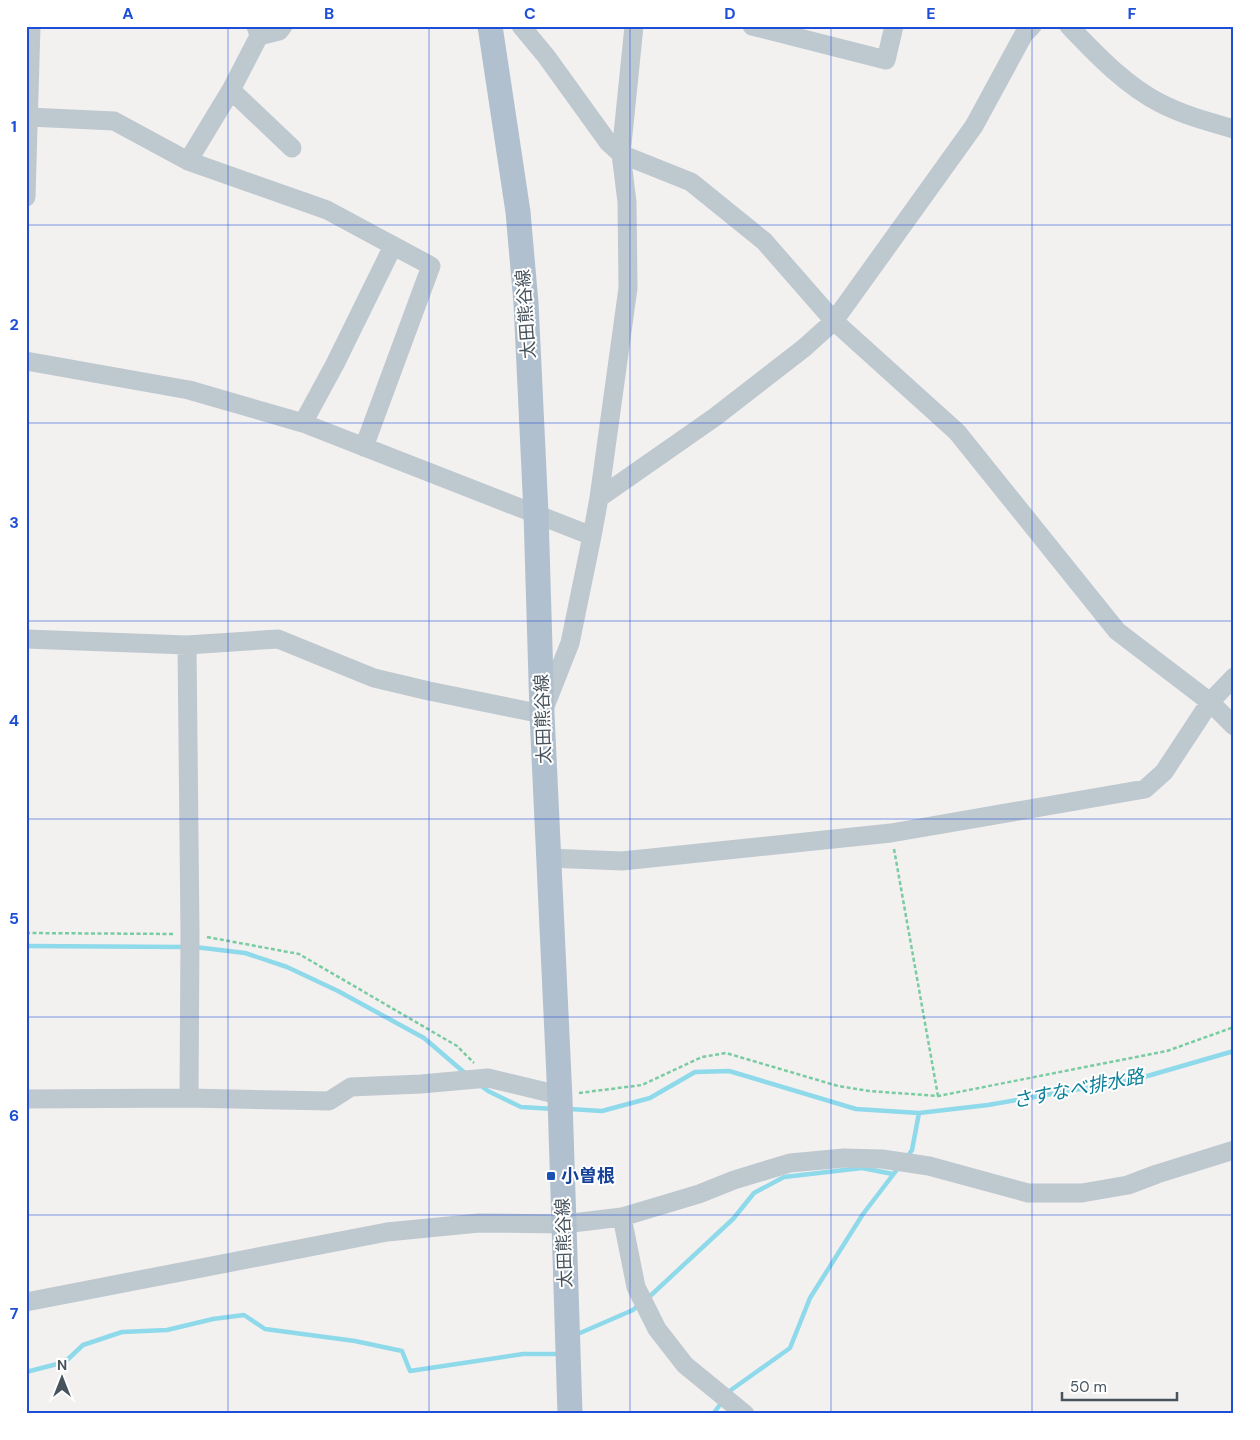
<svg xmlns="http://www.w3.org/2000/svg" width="1260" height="1440" font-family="'DM Sans','Noto Sans JP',sans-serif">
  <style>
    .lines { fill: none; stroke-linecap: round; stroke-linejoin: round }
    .stream { stroke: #8ed9ea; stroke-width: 4.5 }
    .path { stroke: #79cca1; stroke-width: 2.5; stroke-dasharray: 4 2.5; stroke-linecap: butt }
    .minor { stroke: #bec8cf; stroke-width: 19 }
    .major { stroke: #b1c0ce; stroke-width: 25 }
    .grid { fill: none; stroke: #1d4ed8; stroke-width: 1; stroke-opacity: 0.55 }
    .transit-dot { fill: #1a4fb4; stroke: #fff; stroke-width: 2 }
    .labels { text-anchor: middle; stroke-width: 4; stroke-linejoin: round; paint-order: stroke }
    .street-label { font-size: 18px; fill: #48545d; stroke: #fff }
    .transit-label { font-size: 18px; font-weight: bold; fill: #164399; stroke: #fff; text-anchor: start }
    .water-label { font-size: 19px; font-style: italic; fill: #0f809a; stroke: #fff }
    .neatline { fill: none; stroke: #1d4ed8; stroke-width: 2 }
    .grid-label { font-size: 16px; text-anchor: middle; font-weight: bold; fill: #1d4ed8 }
  </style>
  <rect width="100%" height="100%" fill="#f3f0f0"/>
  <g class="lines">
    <!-- stream -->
    <path class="stream" d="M26 946 184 947
      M195 947 245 953 287 967 338 991 424 1038 466 1074
      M480 1085 488 1091 521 1107 554 1109
      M569 1109 602 1111 650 1098 695 1072 729 1071 856 1109 919 1113 988 1105 1137 1079 1234 1051
      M907 1157 912 1150 919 1113
      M648 1298 733 1219 754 1193 784 1177 862 1168 893 1174
      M580 1333 633 1310 640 1304
      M26 1372 65 1362 83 1345 122 1332 167 1330 213 1319 244 1315 265 1329 355 1341 402 1351 410 1371 523 1354H555
      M728 1394 731 1390 790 1348 810 1298 863 1214 899 1167
      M713 1414 722 1402"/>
    <!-- path -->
    <path class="path" d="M894 849 938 1096
      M26 933 175 934
      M207 937 299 954 457 1046 474 1063
      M579 1093 642 1085 702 1057 726 1053 838 1086 869 1091 938 1096 1167 1051 1234 1027"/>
    <!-- minor -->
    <path class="minor" d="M521 26 546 56 608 142 621 154 691 182 764 241 834 321 957 432 1117 631 1210 702 1234 726
      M752 26 886 60 894 26
      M1069 26C1097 55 1125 85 1160 103 1183 115 1209 122 1234 129
      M259 36 279 31 283 26
      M231 90 292 148
      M29 117 114 121 188 161 327 210 431 266 364 447
      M188 161 231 90 259 36 256 26
      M26 197 31 26
      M26 361 189 390 303 423 592 536
      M303 423 335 364 393 246
      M599 498 715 417 804 348 834 321 974 126 1024 34 1032 26
      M26 639 187 645 278 639 374 678 429 691 542 714 570 643 592 536 599 498 628 288 627 202 621 154 634 26
      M187 645 190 934 189 1098
      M548 858 622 861 891 833 1145 789 1164 772 1210 702 1234 677
      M26 1099 189 1098 329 1101 351 1087 421 1084 488 1078 559 1095
      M622 1217 636 1287 657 1329 685 1365 745 1414
      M26 1302 387 1232 479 1223 564 1224 622 1217 699 1194 734 1180 790 1163 844 1158 882 1159 929 1166 1028 1193H1082L1128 1185 1157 1174 1234 1150"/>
    <!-- major -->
    <path class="major" d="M490 26 518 212 526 303 536 513 542 714 560 1099 570 1414"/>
  </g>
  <!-- grid -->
  <path class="grid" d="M228 26V1414M429 26V1414M630 26V1414M831 26V1414M1032 26V1414M26 225H1234M26 423H1234M26 621H1234M26 819H1234M26 1017H1234M26 1215H1234"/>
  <!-- markers -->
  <rect class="transit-dot" x="546" y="1171" width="10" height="10" rx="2.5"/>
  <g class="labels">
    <!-- street labels -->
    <g class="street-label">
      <text transform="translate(526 314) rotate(-94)" y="6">太田熊谷線</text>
      <text transform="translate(543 719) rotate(-92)" y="6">太田熊谷線</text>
      <text transform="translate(564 1243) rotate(-92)" y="6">太田熊谷線</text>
    </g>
    <!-- transit labels -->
    <g class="transit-label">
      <text x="561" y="1182">小曽根</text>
    </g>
    <!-- water labels -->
    <g class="water-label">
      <text transform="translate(1078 1088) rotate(-11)" y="7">さすなべ排水路</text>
    </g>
  </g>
  <!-- border -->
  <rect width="1260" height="1440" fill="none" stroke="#ffffff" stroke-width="55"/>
  <!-- north arrow -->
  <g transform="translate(62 1378)" stroke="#ffffff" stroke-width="4" paint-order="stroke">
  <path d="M0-4L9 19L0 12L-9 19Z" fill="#48545d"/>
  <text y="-8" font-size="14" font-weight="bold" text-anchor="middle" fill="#48545d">N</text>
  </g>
  <!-- scale -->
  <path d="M1062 1392v8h115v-8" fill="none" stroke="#48545d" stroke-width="2.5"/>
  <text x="1070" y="1392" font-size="15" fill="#48545d" stroke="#ffffff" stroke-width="4" paint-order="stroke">50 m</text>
  <rect x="28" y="28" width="1204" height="1384" class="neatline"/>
  <g class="grid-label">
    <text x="128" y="19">A</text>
    <text x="329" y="19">B</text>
    <text x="530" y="19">C</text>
    <text x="730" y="19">D</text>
    <text x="931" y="19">E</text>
    <text x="1132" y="19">F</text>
    <text x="14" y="132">1</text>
    <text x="14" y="330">2</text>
    <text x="14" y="528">3</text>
    <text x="14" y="726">4</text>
    <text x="14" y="924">5</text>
    <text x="14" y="1121">6</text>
    <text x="14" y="1319">7</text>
  </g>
</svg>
